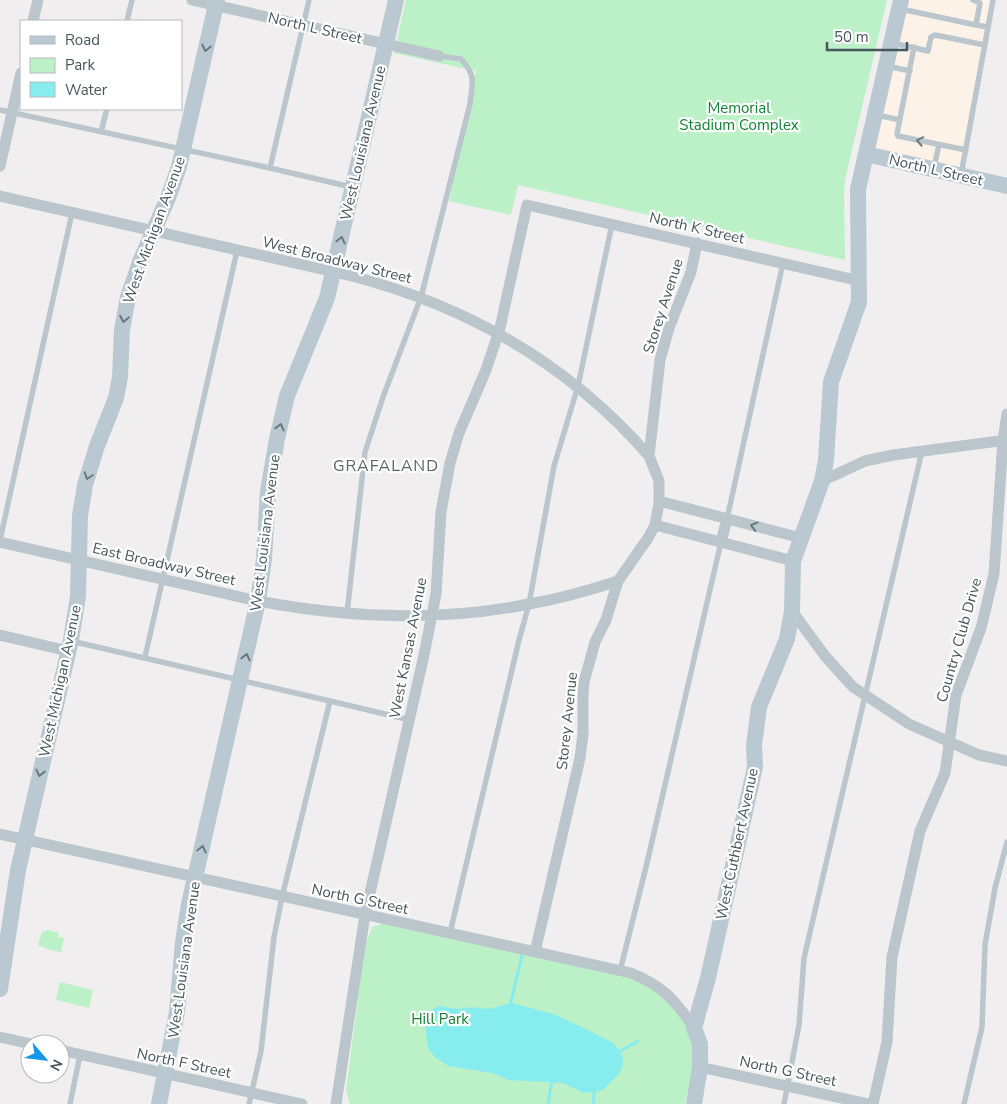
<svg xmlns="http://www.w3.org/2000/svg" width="1007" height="1104" font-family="'Nunito Sans',sans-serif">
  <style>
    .commercial { fill: #fcf2e7 }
    .green { fill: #bcf0c6 }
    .water { fill: #87ecee }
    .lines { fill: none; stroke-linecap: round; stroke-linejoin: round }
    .stream { stroke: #87ecee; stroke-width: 3 }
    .lane { stroke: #bac6cc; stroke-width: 5.5 }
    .street { stroke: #bac6cc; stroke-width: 11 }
    .secondary { stroke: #bac9d1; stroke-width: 16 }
    .oneway { stroke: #697880 }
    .oneway2 { stroke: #69787e }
    .labels { text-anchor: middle; stroke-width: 4.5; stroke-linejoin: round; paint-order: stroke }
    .street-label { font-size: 15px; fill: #46565d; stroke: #fff }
    .park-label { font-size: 15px; fill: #148036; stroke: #fff }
    .neighbourhood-label { font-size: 16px; letter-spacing: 1px; fill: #5b6164; stroke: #fff }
  </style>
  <rect width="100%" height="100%" fill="#f1eeef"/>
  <!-- commercial -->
  <path class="commercial" d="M902 0H992L960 176 867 155Z"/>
  <!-- green -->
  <path class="green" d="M406 0H887L845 180 844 195 845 260 518 185 511 215 449 201 476 71 394 53Z
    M392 921 640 980 673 1005 690 1033 695 1062 685 1104H350L346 1090 365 946 372 927Z
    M48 930 59 933 58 937 64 938 61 952 50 950 38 945 42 932Z
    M60 982 93 990 89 1008 56 1000Z"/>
  <!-- water -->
  <path class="water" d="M512 1003 553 1014 586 1029 613 1043 620 1051 623 1058 622 1068 618 1075 603 1090 584 1093 563 1083 509 1080 492 1073 448 1066 435 1057 428 1048 425 1025 430 1011 438 1006 458 1009 473 1007 488 1009Z"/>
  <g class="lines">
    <!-- stream -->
    <path class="stream" d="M510 1006 523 951
      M617 1053 638 1041
      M548 1104 552 1080
      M593 1104 595 1087"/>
    <!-- lane -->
    <path class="lane" d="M309 0 270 168 351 187
      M973 0 980 3 976 25 988 27
      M901 9 976 25
      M127 21 132 0
      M892 43 928 51 931 37 935 35 985 45
      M914 47 897 134 898 136 966 150
      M887 66 910 71
      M0 110 270 168
      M877 115 900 120
      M101 132 107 109
      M934 167 939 145
      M961 175 993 0
      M727 519 783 263
      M0 540 72 213
      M347 613 365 452 383 397 421 297 470 104C472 82 477 77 461 59L439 56
      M71 641 330 701
      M145 657 237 251
      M450 933 519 640 529 604 554 466 578 386 612 224
      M620 971 647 863 721 542
      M70 1104 80 1055
      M249 1104 261 1051 274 937 282 897 330 701 410 720
      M784 1104 799 1025 804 958 922 451
      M964 1104 982 1027 985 945 995 888 1007 842"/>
    <!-- street -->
    <path class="street" d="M192 0 439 56
      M33 21 38 0
      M0 166 21 73
      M0 196 352 276C470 307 569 364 649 456
      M822 481 865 461 893 455 1007 440
      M659 501 801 538
      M655 525 793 561
      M0 542 258 601C348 618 443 622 534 603 563 598 590 590 618 581
      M721 542 727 519
      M792 611 825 656 853 687 909 724 979 755 1007 761
      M0 635 68 651
      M0 834 631 973C663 986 675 1000 694 1028
      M535 952 580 758 583 734V696L584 682 595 642 606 620 618 581 648 538 655 525 659 503V481L649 456 660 360 669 328 691 272 697 243
      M0 1037 31 1044
      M60 1050 302 1104
      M700 1067 869 1104
      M336 1104 365 915 424 655 436 594 441 512 450 463 459 433 486 370 500 328 527 205 860 281
      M873 1104 887 1042 892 957 920 831 945 773 956 695 981 628 994 574 1003 440 1007 414"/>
    <!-- secondary -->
    <path class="secondary" d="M866 154 1007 186
      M0 989 18 870 71 640 78 596 80 516 85 485 97 446 116 398 120 377 122 330 128 297 140 262 168 198 179 167 217 0
      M159 1104 177 1012 183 942 189 904 258 601 264 559 268 491 277 439 287 396 327 298 396 0
      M694 1104 700 1067V1044L694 1028 708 978 755 767 754 745 759 707 787 639 792 611 793 561 822 481 826 460 831 382 859 302 858 189 901 0"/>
  </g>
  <!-- one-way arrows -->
  <defs><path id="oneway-chevron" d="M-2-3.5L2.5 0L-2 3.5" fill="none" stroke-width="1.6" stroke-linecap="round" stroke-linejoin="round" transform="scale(1.25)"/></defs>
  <g class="oneway">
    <use href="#oneway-chevron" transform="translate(206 48) rotate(103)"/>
    <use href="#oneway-chevron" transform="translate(341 240) rotate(-77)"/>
    <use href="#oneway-chevron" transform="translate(124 319) rotate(101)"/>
    <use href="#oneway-chevron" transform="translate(280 427) rotate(-76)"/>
    <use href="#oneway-chevron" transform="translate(88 476) rotate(108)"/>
    <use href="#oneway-chevron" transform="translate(246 657) rotate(-77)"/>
    <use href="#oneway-chevron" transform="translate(40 773) rotate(103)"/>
    <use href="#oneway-chevron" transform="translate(202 849) rotate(-77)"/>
  </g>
  <g class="oneway2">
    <use href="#oneway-chevron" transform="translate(920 141) rotate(-169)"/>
    <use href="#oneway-chevron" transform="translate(754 526) rotate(-165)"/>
  </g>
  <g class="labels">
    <!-- street labels -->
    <g class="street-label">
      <text transform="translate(315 28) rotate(13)" y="5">North L Street</text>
      <text transform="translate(363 143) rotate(-77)" y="5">West Louisiana Avenue</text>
      <text transform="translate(936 170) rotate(13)" y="5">North L Street</text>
      <text transform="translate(697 228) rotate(13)" y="5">North K Street</text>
      <text transform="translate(154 230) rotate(-70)" y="5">West Michigan Avenue</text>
      <text transform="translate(337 260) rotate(14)" y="5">West Broadway Street</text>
      <text transform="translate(663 306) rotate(-72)" y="5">Storey Avenue</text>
      <text transform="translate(265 533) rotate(-83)" y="5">West Louisiana Avenue</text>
      <text transform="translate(164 564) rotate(13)" y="5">East Broadway Street</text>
      <text transform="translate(959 640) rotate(-74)" y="5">Country Club Drive</text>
      <text transform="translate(408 648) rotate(-79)" y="5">West Kansas Avenue</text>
      <text transform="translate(60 681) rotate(-78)" y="5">West Michigan Avenue</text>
      <text transform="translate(567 721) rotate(-84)" y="5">Storey Avenue</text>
      <text transform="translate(737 844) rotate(-78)" y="5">West Cuthbert Avenue</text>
      <text transform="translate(360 899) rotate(12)" y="5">North G Street</text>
      <text transform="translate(184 960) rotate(-82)" y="5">West Louisiana Avenue</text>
      <text transform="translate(184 1063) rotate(12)" y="5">North F Street</text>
      <text transform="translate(788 1071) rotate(12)" y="5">North G Street</text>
    </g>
    <!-- park labels -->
    <g class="park-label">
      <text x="739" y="113">Memorial<tspan x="739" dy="17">Stadium Complex</tspan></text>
      <text x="440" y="1024">Hill Park</text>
    </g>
    <!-- neighbourhood labels -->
    <g class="neighbourhood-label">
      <text x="386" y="471">GRAFALAND</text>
    </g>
  </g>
  <!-- legend -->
  <rect x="20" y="20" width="162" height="90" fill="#ffffff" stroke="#b5bbbe"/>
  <rect x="30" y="36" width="25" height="8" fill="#bac9d1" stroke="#b5bbbe"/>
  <text x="65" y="45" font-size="15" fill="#46565d">Road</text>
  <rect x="30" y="58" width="25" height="15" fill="#bcf0c6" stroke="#b5bbbe"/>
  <text x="65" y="70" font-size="15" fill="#46565d">Park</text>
  <rect x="30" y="82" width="25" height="15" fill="#87ecee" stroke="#b5bbbe"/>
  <text x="65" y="95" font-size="15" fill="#46565d">Water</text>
  <!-- north arrow -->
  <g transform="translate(45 1059) rotate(118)"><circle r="24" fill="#ffffff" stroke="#b5bbbe"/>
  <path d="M0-4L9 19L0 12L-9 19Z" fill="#1497e6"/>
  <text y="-8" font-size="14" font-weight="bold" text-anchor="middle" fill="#46565d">N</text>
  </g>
  <!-- scale -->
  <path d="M827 42v8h80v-8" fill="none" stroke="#46565d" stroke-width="2.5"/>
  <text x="834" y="42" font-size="15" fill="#46565d" stroke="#ffffff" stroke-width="4" paint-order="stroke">50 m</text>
</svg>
